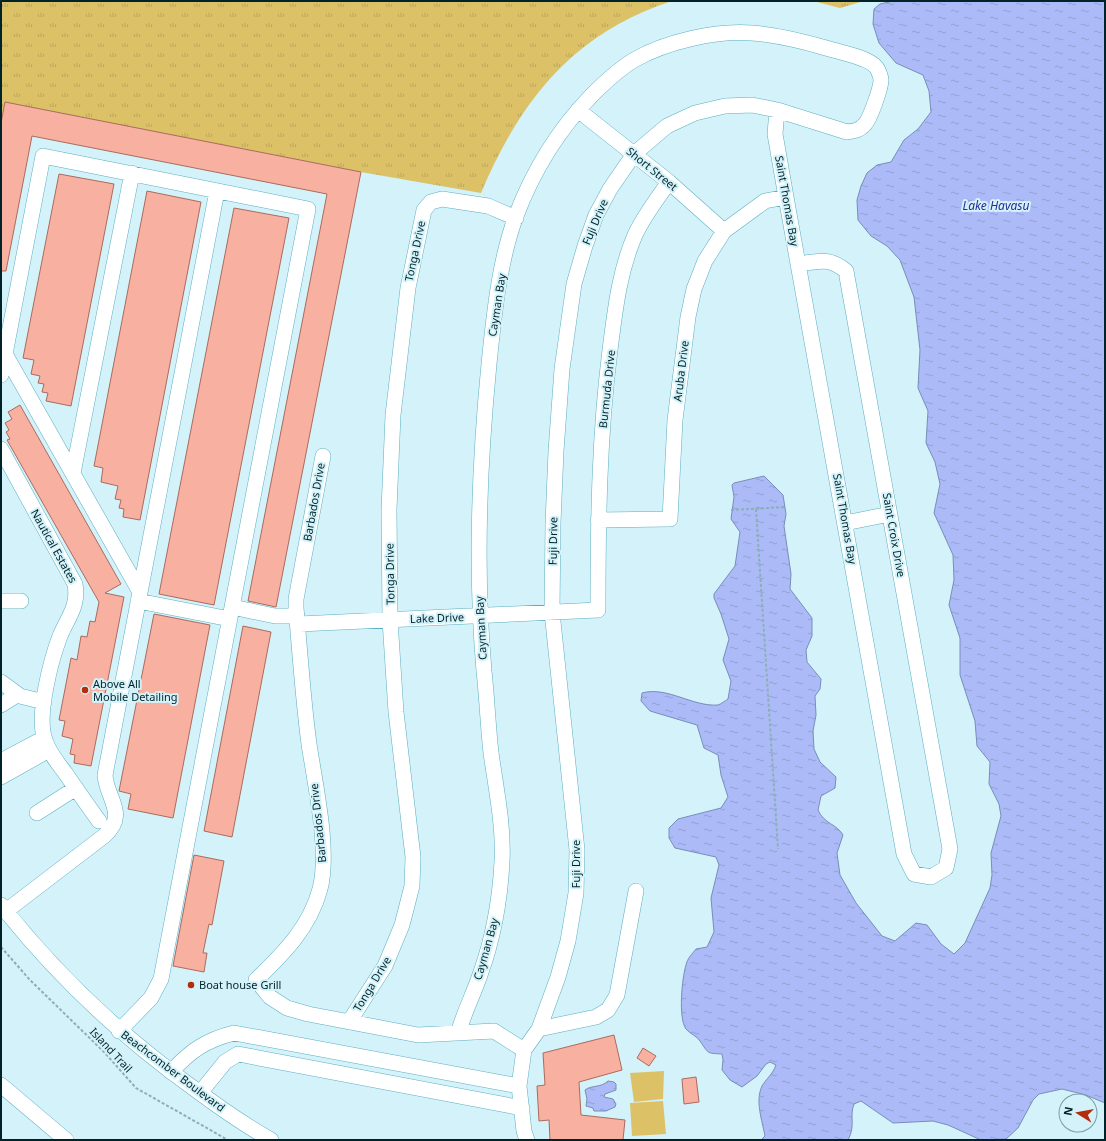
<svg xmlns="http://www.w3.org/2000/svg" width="1106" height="1141" font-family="'Noto Sans',sans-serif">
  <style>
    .grass { fill: url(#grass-tufts) }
    .garden { fill: #dcc167 }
    .water { fill: url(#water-ripples); stroke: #788dba }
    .building { fill: #f8b1a1; stroke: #aa6b5d }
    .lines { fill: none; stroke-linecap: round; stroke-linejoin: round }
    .minor-casing { stroke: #5cafc0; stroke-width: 16 }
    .path { stroke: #8daeb5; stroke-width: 2; stroke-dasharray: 3 2; stroke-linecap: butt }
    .minor { stroke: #fff; stroke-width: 15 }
    .poi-dot { fill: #b62b0c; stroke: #d3f2f9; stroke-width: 1.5 }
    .labels { text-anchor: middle; stroke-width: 4; stroke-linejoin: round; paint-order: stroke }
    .street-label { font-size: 11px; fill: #00232a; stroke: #d3f2f9 }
    .poi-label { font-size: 11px; fill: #00232a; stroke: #d3f2f9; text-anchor: start }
    .water-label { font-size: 12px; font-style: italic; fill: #292b99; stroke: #d3f2f9 }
  </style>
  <defs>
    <pattern id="grass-tufts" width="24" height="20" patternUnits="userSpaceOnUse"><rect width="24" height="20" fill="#dcc167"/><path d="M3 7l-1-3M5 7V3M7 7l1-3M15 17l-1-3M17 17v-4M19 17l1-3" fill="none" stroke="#bba65a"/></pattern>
    <pattern id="water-ripples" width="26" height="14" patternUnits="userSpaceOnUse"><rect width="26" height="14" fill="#acbbf7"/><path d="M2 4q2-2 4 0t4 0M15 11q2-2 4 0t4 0" fill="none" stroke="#92a0d4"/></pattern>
  </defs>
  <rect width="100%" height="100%" fill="#d3f2f9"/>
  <!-- grass -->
  <path class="grass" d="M1 1H672C573 33 520 101 481 193L361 172 5 103 1 123Z
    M813 1H864L840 8Z"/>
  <!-- garden -->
  <path class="garden" d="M664 1071 663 1099 634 1102 630 1073Z
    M663 1101 666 1134 632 1136 630 1103Z"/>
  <!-- water -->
  <path class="water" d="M893 1H1105V1103L1086 1095 1062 1089 1039 1094 1033 1100 1018 1128 1006 1139 981 1140 948 1125 933 1121 893 1123 861 1101 854 1104C849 1117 856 1125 848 1140H761L765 1136C762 1120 755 1101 762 1086 766 1079 773 1074 776 1065L770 1062 766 1064 757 1076 742 1087 730 1080 722 1070 723 1060 722 1054C706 1053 709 1054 700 1041 697 1036 690 1034 686 1029 678 1018 682 978 686 965 687 959 692 954 696 949L707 947 714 932 711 898 719 865 716 857 675 848 669 838V828L678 819 721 808 728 797 721 775 718 755 704 748 697 725 650 711 641 701 642 693C667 686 693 707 718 705 721 704 725 701 728 699L731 681 723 660 729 639 721 614 714 598V594L735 566 740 532 731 519 734 497 732 485 734 483 764 476 783 495 786 514 784 526 791 574 790 589 812 618V636L806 650 807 662 821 679 820 689 815 696 816 715 813 731 814 749 820 762 836 777 835 788 821 796 818 810C824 824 837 824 843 835L837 853 840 875 856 903 882 936 895 941 916 923 927 925 941 944 954 954 965 943 990 888 992 875 991 853 1001 816 999 804 989 784 990 762 977 746 975 721 960 675V638L949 605 954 580 953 555 934 513 940 484 935 462 926 443 928 411 918 388 920 350 914 297 900 260 887 246 871 236 858 220 857 200 861 186 867 173 877 165 891 162 904 140 918 129 931 112 929 91 923 75 896 63 879 43 873 24 874 9 880 4Z
    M608 1081 614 1082 616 1084V1090L605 1094 604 1097 613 1099 616 1104 615 1107 606 1111H594L593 1108 586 1106 587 1099 585 1090C591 1085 601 1088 608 1081Z"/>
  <!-- building -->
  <path class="building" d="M5 102 361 172 276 607 248 601 327 194 32 136 6 271H1V123Z
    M59 174 114 184 71 406 46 401 48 393 42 392 44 384 38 383 40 376 31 374 34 360 23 358Z
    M147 191 201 202 140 520 123 517 124 509 119 508 121 500 115 499 118 486 101 482 103 468 94 466Z
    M234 208 289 218 214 605 159 594Z
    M20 405 121 584 105 593 124 597 91 766 74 763 75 755 70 754 73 739 62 736 65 721 59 720 71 658 77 660 81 636 87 637 90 621 95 622 99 602 7 440 10 439 6 432 9 430 5 423 12 419 8 412Z
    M154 614 210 625 173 818 128 809 131 794 119 791Z
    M243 626 271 632 232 837 204 831Z
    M194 855 224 861 212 925 209 924 203 953H207L204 972 173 966Z
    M614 1035 622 1070 579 1082 581 1115 625 1120 623 1140H550L549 1120 539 1121 537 1086 545 1085 543 1053Z
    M643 1048 656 1056 649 1066 637 1058Z
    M696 1077 699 1102 684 1104 682 1079Z"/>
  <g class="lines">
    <defs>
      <path id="minor" d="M578 110 669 182 724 231
        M777 110 775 134 786 197 904 854 914 874 931 877 946 868 950 849 846 271C829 257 819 261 799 264
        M5 354 140 592
        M1 375 43 156 308 209 161 979 151 998 119 1031
        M1 449 75 584C79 606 68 617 60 636 51 660 36 716 45 740 49 753 58 763 66 774 77 790 88 806 99 821
        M323 456 296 599V608C300 653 303 699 309 744 315 784 330 851 320 889 310 927 284 953 256 980L270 997 287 1008 308 1014 418 1035 494 1031 524 1050
        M73 473 132 173
        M598 520 670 519 675 420 688 317 694 289 705 261 724 231 765 201 786 197
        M845 523 890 514
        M1 601H21
        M138 601 230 619
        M232 607 275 616H297
        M299 624 598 610C598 523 599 437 610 350 615 311 619 272 635 235 644 216 657 199 669 182
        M1 682 20 696 44 702
        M1 705 17 695
        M1 761 44 738
        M1 777 49 750
        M37 813 76 788
        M1 905C57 976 122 1037 196 1090 220 1108 245 1125 271 1140
        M6 911 104 836C129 814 106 798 105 775L217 191
        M349 1022 385 966 402 925 412 886 413 857 396 712 390 620 389 510 393 415 408 288 424 210 431 202 442 199 488 206 516 218
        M539 1029 596 1017 608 1010 617 995 636 891
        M458 1033C464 1013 473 995 480 975 493 939 500 900 502 862 504 826 496 789 491 753 488 726 487 698 484 671 475 568 479 466 489 364 494 315 499 262 516 216 533 171 558 130 592 95 604 83 619 69 634 60 665 42 716 30 752 33 778 35 802 41 826 48 839 52 868 57 876 67 878 69 881 77 881 80 881 88 870 119 865 124 860 130 855 131 847 132L777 110 752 105 725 106 695 113 667 126 634 154 610 189 596 215 585 246 574 284 562 369 556 451 553 523 552 612 577 850 576 893 568 941 558 977 539 1029 524 1050 519 1086 524 1131 527 1140
        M171 1072C190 1051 206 1040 234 1033L519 1086
        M1 1085 66 1140
        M200 1093 225 1062 238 1054 522 1108"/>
    </defs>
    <!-- minor casing -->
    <use href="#minor" class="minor-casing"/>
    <!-- path -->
    <path class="path" d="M756 509 778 849
      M731 510 785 507
      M1 947 30 980 105 1053 136 1088 228 1140"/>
    <!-- minor -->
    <use href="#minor" class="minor"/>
  </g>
  <!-- markers -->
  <g class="poi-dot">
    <circle cx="85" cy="690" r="4"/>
    <circle cx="191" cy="985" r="4"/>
  </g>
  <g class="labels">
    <!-- street labels -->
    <g class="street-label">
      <text transform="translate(652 169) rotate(39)" y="4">Short Street</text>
      <text transform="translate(787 201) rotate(80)" y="4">Saint Thomas Bay</text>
      <text transform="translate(595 222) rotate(-67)" y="4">Fuji Drive</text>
      <text transform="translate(415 251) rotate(-78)" y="4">Tonga Drive</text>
      <text transform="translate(497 305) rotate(-81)" y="4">Cayman Bay</text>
      <text transform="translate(681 371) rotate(-83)" y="4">Aruba Drive</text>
      <text transform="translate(607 389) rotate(-84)" y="4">Burmuda Drive</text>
      <text transform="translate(314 502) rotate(-80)" y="4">Barbados Drive</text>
      <text transform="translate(845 519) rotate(80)" y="4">Saint Thomas Bay</text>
      <text transform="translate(894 535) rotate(80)" y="4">Saint Croix Drive</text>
      <text transform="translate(553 541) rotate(-89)" y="4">Fuji Drive</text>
      <text transform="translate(54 546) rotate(61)" y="4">Nautical Estates</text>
      <text transform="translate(390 574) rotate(-91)" y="4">Tonga Drive</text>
      <text transform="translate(437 618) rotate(-2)" y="4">Lake Drive</text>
      <text transform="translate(481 628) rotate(-93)" y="4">Cayman Bay</text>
      <text transform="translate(318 823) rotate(-96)" y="4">Barbados Drive</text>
      <text transform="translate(576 864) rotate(-90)" y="4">Fuji Drive</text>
      <text transform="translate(486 949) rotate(-74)" y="4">Cayman Bay</text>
      <text transform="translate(372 984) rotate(-59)" y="4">Tonga Drive</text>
      <text transform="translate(111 1050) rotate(47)" y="4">Island Trail</text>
      <text transform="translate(173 1071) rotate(37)" y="4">Beachcomber Boulevard</text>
    </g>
    <!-- poi labels -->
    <g class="poi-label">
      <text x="93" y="688">Above All<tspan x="93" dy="13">Mobile Detailing</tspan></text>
      <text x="199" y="989">Boat house Grill</text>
    </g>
    <!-- water labels -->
    <g class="water-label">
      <text x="996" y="210">Lake Havasu</text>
    </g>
  </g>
  <!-- border -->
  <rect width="1106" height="1141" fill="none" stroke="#00232a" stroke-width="4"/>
  <!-- north arrow -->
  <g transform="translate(1078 1113) rotate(281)"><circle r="19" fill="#d3f2f9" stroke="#7f9fa6"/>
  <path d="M0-3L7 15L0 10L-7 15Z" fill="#b62b0c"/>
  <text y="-6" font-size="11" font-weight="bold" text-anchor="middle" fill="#00232a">N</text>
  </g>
</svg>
